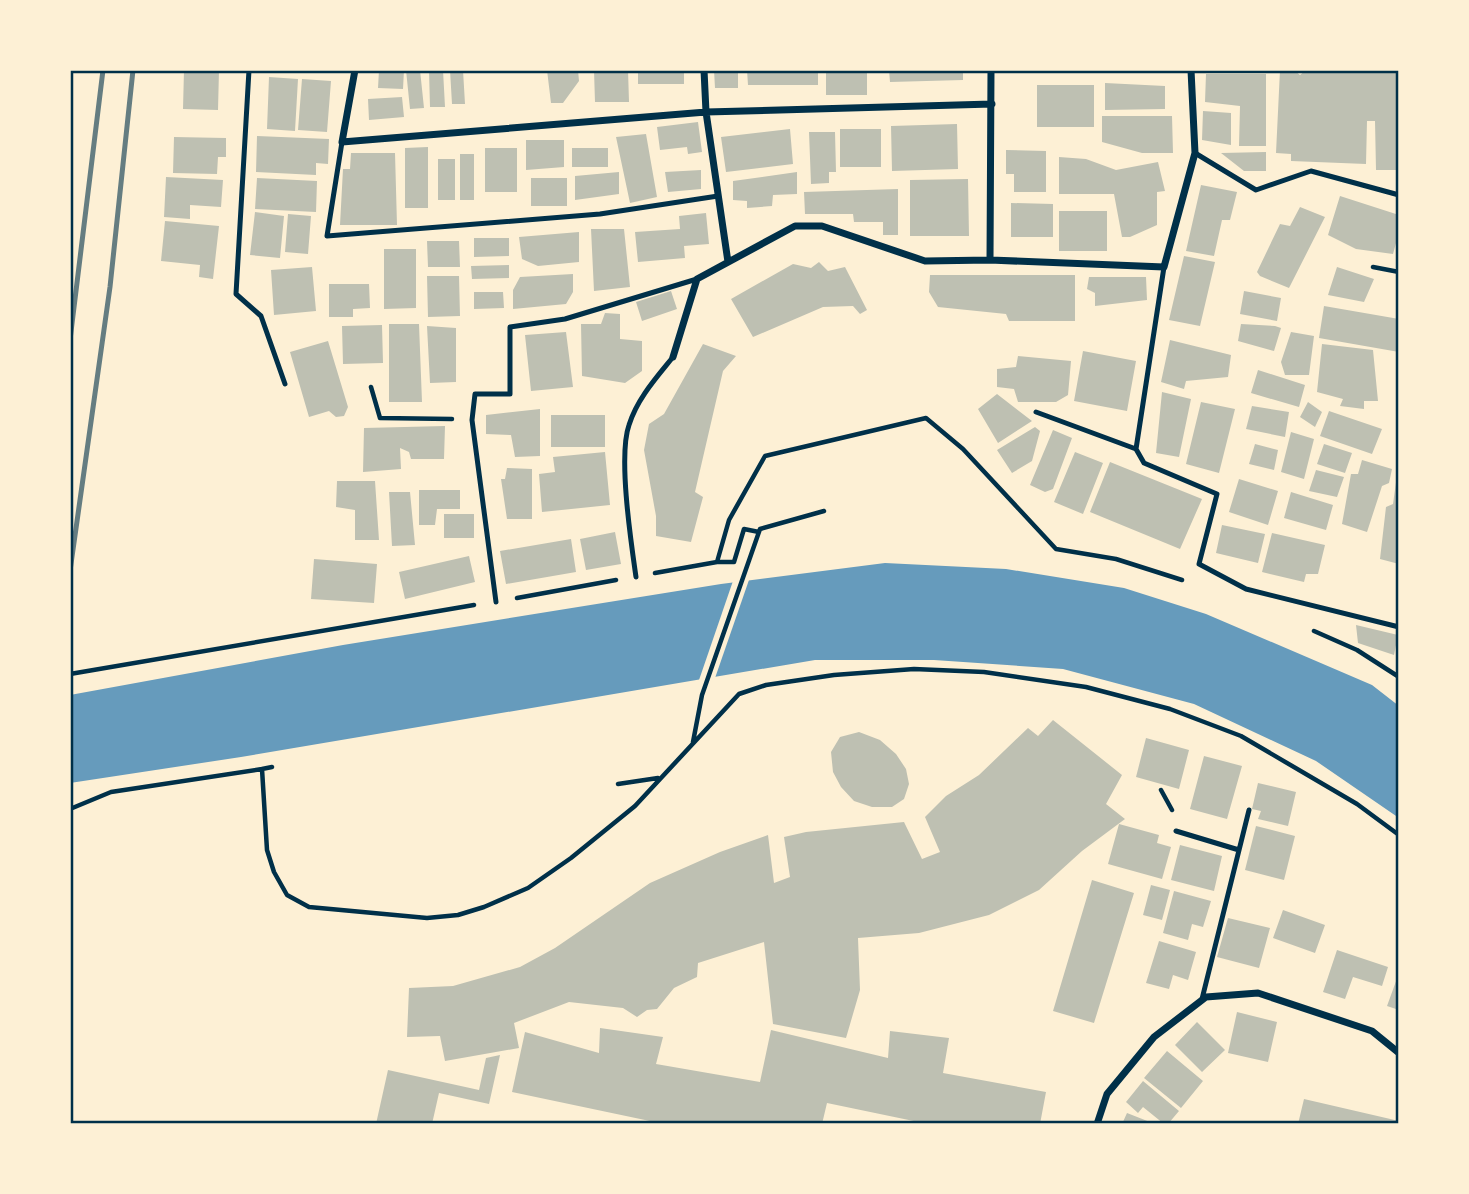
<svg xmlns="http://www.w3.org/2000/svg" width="1469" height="1194" font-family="Overpass,sans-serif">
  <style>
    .water { fill: #669bbc }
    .pier { fill: #fdf0d5 }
    .building { fill: #bec0b2 }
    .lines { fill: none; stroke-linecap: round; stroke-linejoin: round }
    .path { stroke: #003049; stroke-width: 4.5 }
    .service { stroke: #003049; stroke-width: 5 }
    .minor { stroke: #003049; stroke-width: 7 }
    .rail { stroke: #657d81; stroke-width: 5 }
    .neatline { fill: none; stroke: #003049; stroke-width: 2.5 }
  </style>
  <rect width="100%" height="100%" fill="#fdf0d5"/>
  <!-- water -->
  <path class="water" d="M885 563 1006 569 1124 588 1206 614 1372 685 1399 706V818L1316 761 1194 704 1063 669 934 660H815L241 757 70 783V695L343 645 721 584Z"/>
  <!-- pier -->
  <path class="pier" d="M750 577 714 681 698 683 734 578Z"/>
  <!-- building -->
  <path class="building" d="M184 70H219L218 110 183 109Z
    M379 70H404L403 89 378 88Z
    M406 70H420L424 108 410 109Z
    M429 70H443L445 107H430Z
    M450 70H463L465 104H452Z
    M547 70H578L579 81 563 103H551Z
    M594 70H628L629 102H595Z
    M638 70H684V84H638Z
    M714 70H738V88H715Z
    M747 70H818V85H748Z
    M826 70H867V95H826Z
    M889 70H963V80L890 82Z
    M1280 70H1294L1300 75 1306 70H1399V170H1376L1375 121H1367L1366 164 1291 161V154L1276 153Z
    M1206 74H1266V146H1239L1240 106 1205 102Z
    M269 77 298 79 295 131 267 129Z
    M302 79 331 81 327 132 298 130Z
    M1105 83 1165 86V109L1105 110Z
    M1037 85H1094V127H1037Z
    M402 97 404 117 369 120 368 99Z
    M1203 111 1231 113V145L1202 140Z
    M1102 116H1172L1173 153H1142L1102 142Z
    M698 122 702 152 688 154 687 147 660 150 657 127Z
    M957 124 958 169 892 171 891 126Z
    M790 129 793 164 726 172 721 137Z
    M840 129H881V167H840Z
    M809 132H835L836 172H829V183L811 184Z
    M646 134 657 197 630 203 616 137Z
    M257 136 329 139 328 164 316 163V175L256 172Z
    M174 137 226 138V157H218L217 174 173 173Z
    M526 140H564V167L526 170Z
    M428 147V208H405V148Z
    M485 148H517V192H485Z
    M572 148H608V167H572Z
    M1006 150 1046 151V192H1014V174H1006Z
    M1266 152V171H1244L1221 153Z
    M351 153H395L397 225H340L343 169H350Z
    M460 154H474V200H460Z
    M1059 157 1086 159 1116 170 1158 162 1165 191 1157 192V225L1130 237H1122L1114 194H1059Z
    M438 159H455V200H438Z
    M701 170V189L668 192 665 172Z
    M619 172V194L575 200V176Z
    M797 172V194L773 195 772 206 747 208V201L733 200V181Z
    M166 177 223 180 221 207 190 205V219L164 217Z
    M257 178 317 181 316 212 255 209Z
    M531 178H567V206H531Z
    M968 179 969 236H910V180Z
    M1201 185 1237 192 1230 220H1222L1214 256 1186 251Z
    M898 189V235H883V222H854L853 214H805L804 192Z
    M1340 196 1399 215V232L1393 254 1356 249 1328 235Z
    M1011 203 1053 204V237H1011Z
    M1300 207 1325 217 1289 288 1260 276 1257 272 1280 224 1290 226Z
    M1059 211H1107V251H1059Z
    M255 212 284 216 280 258 250 255Z
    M706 213 709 244 684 246 685 258 638 262 635 232 680 229 679 216Z
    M288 214 311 216 308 254 285 252Z
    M165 221 219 226 213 279 199 277 200 265 161 261Z
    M591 229H624L630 287 594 291Z
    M579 232V262L538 266 522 259 519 237Z
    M474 238H509V256L474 257Z
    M427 241H459L460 267H428Z
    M384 249H416V308L384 309Z
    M1184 256 1215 262 1200 326 1169 320Z
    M819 262 828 271 845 267 867 310 860 314 853 306 823 307 753 337 731 299 793 264 811 268Z
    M509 265V278L472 279 471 266Z
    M312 267 316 311 274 315 271 270Z
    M1337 267 1374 279 1364 302 1328 295Z
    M573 274V292L566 304 513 309V290L520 277Z
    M930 275H1075V321H1009L1006 314 938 307 929 292Z
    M427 276H459L460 316 428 317Z
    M1089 277H1146L1147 300 1095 306V293L1087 289Z
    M329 284H369L370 308 353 309V317H329Z
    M671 291 677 309 642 321 636 302Z
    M1244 291 1281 298 1277 321 1240 314Z
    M474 292H503L504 308 474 309Z
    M1324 306 1399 319V352L1319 338Z
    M605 313 620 314V339L642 341V371L625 383 582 376 581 324H601Z
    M389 324H419L422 402H389Z
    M1241 324 1275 326 1281 328 1274 351 1238 341Z
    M382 325 383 363 343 364 342 326Z
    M427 326 456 328V382L430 383Z
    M566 332 573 387 531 391 525 335Z
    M1291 332 1314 336 1309 375H1285L1281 362Z
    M1170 340 1231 355 1228 377 1186 381 1184 389 1161 382Z
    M328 341 348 407 344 416 336 417 329 411 309 417 290 352Z
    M703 344 736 356 723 371 695 492 703 497 691 542 656 536V516L644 450 649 424 664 414Z
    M1322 344 1373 350 1378 401H1364V409L1340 406 1343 399 1317 392Z
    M1083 351 1136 361 1127 411 1074 401Z
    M1018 356 1071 361 1068 395 1056 402H1018L1014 389 997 387V369L1016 367Z
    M1258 370 1305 385 1299 407 1251 393Z
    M1162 392 1191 399 1179 457 1156 453Z
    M997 394 1032 421 998 443 978 409Z
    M1201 402 1235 409 1219 473 1186 464Z
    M1308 402 1322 412 1315 427 1300 417Z
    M1252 406 1289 412 1285 437 1246 429Z
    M540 409V456L515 457 511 435 486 434V415Z
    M1329 411 1382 429 1372 454 1320 436Z
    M551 415H605V447H551Z
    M445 426 444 459H411L409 452 400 448 401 469 363 472 364 428Z
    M1035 427 1040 431 1032 461 1012 473 997 450Z
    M1053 430 1072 438 1053 489 1045 492 1030 485Z
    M1291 432 1314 439 1304 479 1281 472Z
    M1255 444 1278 450 1274 470 1249 464Z
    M1324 444 1352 453 1345 473 1317 464Z
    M605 452 610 505 542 512 539 474 555 472 553 457Z
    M1075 452 1103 463 1083 514 1054 502Z
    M1362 460 1392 469 1389 483 1382 486 1367 532 1342 524 1351 474H1358Z
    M1110 462 1202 499 1180 549 1090 512Z
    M507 468 532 469V519H507L501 479H505Z
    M1316 470 1344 477 1337 497 1309 491Z
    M1397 475H1399V564L1380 559 1386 507 1393 504Z
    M1239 479 1278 491 1268 525 1229 512Z
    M337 481H375L379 540H355V510L336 507Z
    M419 490H460V509H437L435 525H419Z
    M389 492H410L415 545 392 546Z
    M1291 492 1333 505 1326 530 1284 518Z
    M444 514H474V538H444Z
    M1222 525 1265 534 1258 563 1216 553Z
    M615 532 621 564 586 570 580 539Z
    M1272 533 1325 545 1318 574H1306L1304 582 1262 572Z
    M571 539 576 572 506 584 500 551Z
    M469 556 475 582 405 599 399 572Z
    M314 559 377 564 374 603 311 599Z
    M1356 625 1398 635 1394 655 1358 643Z
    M1053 720 1122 775 1106 804 1125 819 1082 851 1039 890 989 915 919 933 858 938 860 990 846 1038 773 1024 764 942 698 963 697 977 674 988 657 1009 647 1010 637 1017 623 1008 569 1002 514 1023 519 1048 445 1061 440 1036 407 1037 409 988 453 986 520 967 555 948 650 883 720 852 768 835 774 883 790 877 784 837 806 832 904 822 922 859 940 852 925 817 946 796 979 775 1028 728 1038 736Z
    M859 732 880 740 896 754 906 769 909 784 904 799 892 807H872L854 801 841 787 833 772 831 752 840 737Z
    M1146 738 1189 750 1179 789 1136 777Z
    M1204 756 1242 766 1227 819 1190 809Z
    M1258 783 1296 792 1288 826 1258 819 1261 811 1252 809Z
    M1119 824 1159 835 1157 843 1171 847 1162 879 1108 864Z
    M1256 826 1295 836 1284 880 1245 870Z
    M1180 845 1222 856 1214 891 1171 880Z
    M1092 880 1134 893 1094 1023 1053 1011Z
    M1151 885 1170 890 1162 920 1143 915Z
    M1174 891 1211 901 1203 927 1192 924 1188 940 1163 933Z
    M1283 910 1325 925 1315 953 1273 938Z
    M1228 918 1270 928 1259 968 1217 957Z
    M1159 941 1196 952 1188 980 1173 975 1169 989 1146 983Z
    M1337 950 1388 967 1382 986 1353 977 1345 999 1323 992Z
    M1399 973V1010L1387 1006Z
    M1237 1012 1277 1022 1268 1062 1228 1053Z
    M1197 1022 1225 1050 1202 1072 1175 1045Z
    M600 1028 663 1037 656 1064 760 1082 771 1030 888 1058 890 1031 949 1038 943 1073 1046 1092 1040 1124H928L827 1103 822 1124H664L512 1092 525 1032 599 1053Z
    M1167 1051 1203 1081 1181 1108 1144 1078Z
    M500 1055 489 1104 439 1093 432 1124H376L388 1070 479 1090 486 1058Z
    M1143 1081 1179 1111 1168 1124H1164L1143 1107 1138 1113 1126 1102Z
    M1304 1099 1399 1121V1124H1298Z
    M1127 1113 1155 1124H1122Z"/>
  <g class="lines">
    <!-- path -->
    <path class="path" d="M1373 267 1399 272
      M371 387 380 418 452 419
      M717 562H734L744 529 759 532
      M655 573 717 562 729 520 765 456 926 418 963 449 1056 549 1116 559 1182 580
      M517 598 616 580
      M1314 631 1357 650 1399 677
      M70 674 474 605
      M693 742 702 695 760 529 824 511
      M262 769 272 767
      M618 784 658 778
      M1161 790 1172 810
      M70 809 111 792 262 769 267 850 274 872 287 895 309 907 427 918 458 915 484 907 528 888 571 858 635 806 739 694 766 685 834 675 914 669 984 672 1086 687 1170 709 1241 736 1357 804 1399 835"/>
    <!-- service -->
    <path class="service" d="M249 70 236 294 261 316 285 384
      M342 142 327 236 600 214 718 196
      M1195 153 1256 190 1311 171 1399 195
      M1036 412 1136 449 1144 463 1217 494 1199 564 1246 589 1399 627
      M1136 449 1164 267
      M636 577C631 542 618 456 629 425 637 399 656 378 673 357
      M496 602 472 420 475 394H510V327L565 319 697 279
      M1176 831 1239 850
      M1202 999 1249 810"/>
    <!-- minor -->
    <path class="minor" d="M355 70 342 142 706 112 992 104
      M704 70 706 112 728 262
      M990 260 991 70
      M673 357 697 279 795 226H822L925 261 990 260 1164 267 1195 153 1191 70
      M1097 1124 1107 1094 1154 1037 1206 997 1258 993 1372 1031 1399 1053"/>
    <!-- rail -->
    <path class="rail" d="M70 340 103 70
      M70 571 110 287 133 70"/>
  </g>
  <!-- border -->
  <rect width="1469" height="1194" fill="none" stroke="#fdf0d5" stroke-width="144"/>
  <rect x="72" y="72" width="1325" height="1050" class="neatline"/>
</svg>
